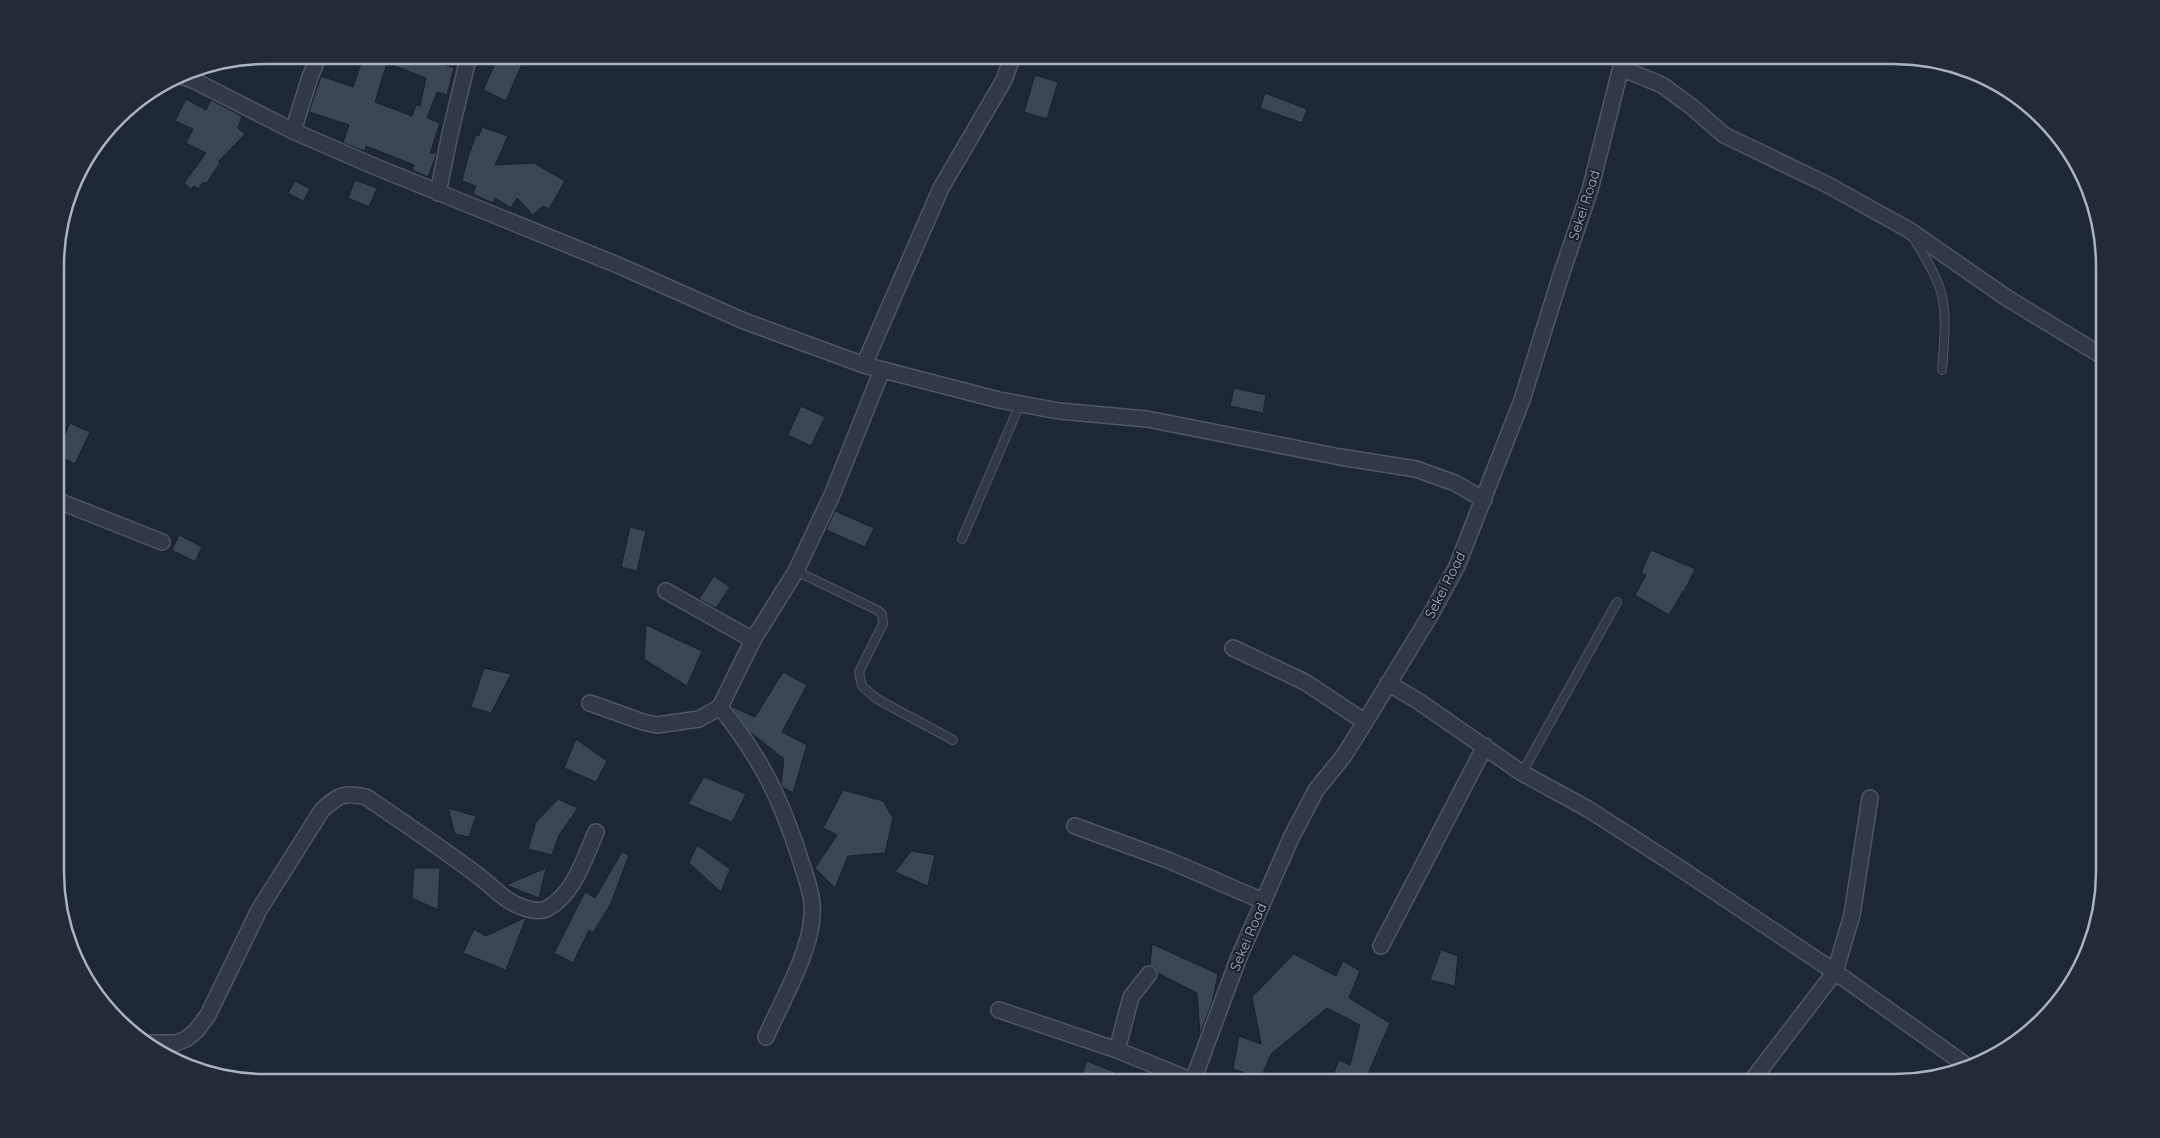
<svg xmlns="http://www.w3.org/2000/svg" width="2160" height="1138" font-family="Quicksand,sans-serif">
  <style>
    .building { fill: #3a4556; stroke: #19202c; fill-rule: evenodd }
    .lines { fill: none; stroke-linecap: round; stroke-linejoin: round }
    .service-casing { stroke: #4f5664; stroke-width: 10 }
    .minor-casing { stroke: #4f5664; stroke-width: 18 }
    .service { stroke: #323946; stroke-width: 8 }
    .minor { stroke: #323946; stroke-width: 15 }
    .labels { text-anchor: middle; stroke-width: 4; stroke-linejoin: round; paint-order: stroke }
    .street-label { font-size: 14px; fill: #abb3c3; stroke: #181e2a }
    .rim { fill: none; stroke: #abb3c3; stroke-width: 2.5 }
  </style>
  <rect width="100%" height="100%" fill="#1e2735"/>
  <!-- building -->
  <path class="building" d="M364 55H417L454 68 447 95 437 92 427 118 440 123 430 153H437L428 177 412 170 414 165 366 146 365 151 343 143 349 125 309 112 321 76 353 87ZM387 63 426 78 420 106 416 105 412 116 375 102Z
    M499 55 522 64 506 101 483 90Z
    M1035 75 1058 82 1047 119 1024 112Z
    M1265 93 1307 109 1302 123 1260 108Z
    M186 99 206 110 211 100 242 116 238 128 245 134 218 162 220 163 206 184 203 182 198 189 194 186 191 189 184 183 206 153 186 143 193 129 175 121Z
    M482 127 508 136 495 165 534 163 565 181 549 209 543 206 533 215 517 198 511 208 495 198 493 203 473 194 476 186 462 181 468 157 476 135 479 136Z
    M355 180 377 188 369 207 348 198Z
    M295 181 310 189 303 201 288 193Z
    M1234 388 1266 395 1263 413 1230 406Z
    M801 406 825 417 811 446 788 435Z
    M70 423 90 432 75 464 56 455Z
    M835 511 874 528 865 547 826 530Z
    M630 527 646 531 637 571 621 567Z
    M179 535 202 547 195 562 172 550Z
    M1651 550 1695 569 1684 592 1683 591 1669 615 1635 595 1646 575 1641 573Z
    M714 576 730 587 716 608 699 599Z
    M646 625 702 651 687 686 644 659Z
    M484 668 511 674 491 713 471 707Z
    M783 672 807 685 782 732 807 745 793 793 782 787 781 784 784 759 749 731 731 706 755 717Z
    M576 739 607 761 596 782 564 768Z
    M704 777 746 794 732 822 688 804Z
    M843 790 883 801 893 818 885 853 848 856 835 888 815 868 837 835 823 828Z
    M558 799 578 808 559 835 552 855 528 849 536 822Z
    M448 808 476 816 469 837 455 834Z
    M697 845 730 869 721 892 689 863Z
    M911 851 935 855 928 886 895 872Z
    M622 852 629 855 611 903 593 933 589 930 573 963 554 953 585 892 595 898Z
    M414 868H440L438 910 412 898Z
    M546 868 539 898 506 885Z
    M524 918H526L506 970 463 953 474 929 486 936Z
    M1152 944 1218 974 1212 1003 1200 1034 1197 993 1158 973 1155 967 1150 965Z
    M1441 950 1458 956 1455 986 1430 980Z
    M1294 954 1336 976 1343 961 1360 971 1349 998 1390 1023 1364 1083H1330L1339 1060 1350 1065 1360 1025 1327 1008 1271 1054 1261 1078 1233 1069 1239 1036 1261 1044 1252 997Z
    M1087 1061 1139 1082V1083H1079Z"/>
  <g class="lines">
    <defs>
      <path id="service" d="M1913 237C1921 251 1931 266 1937 281 1949 307 1944 342 1942 370
        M962 539 1020 404
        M796 571 877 610 882 614 883 624 859 672 862 686 877 699 953 740
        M1522 773 1617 602"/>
      <path id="minor" d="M1621 68 1662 85 1692 107 1724 135 1828 185 1909 230 2007 298 2104 357
        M179 75 195 81 293 131 376 167 620 266 744 321 864 365 999 400 1059 411 1147 419 1340 457 1416 469 1455 483 1484 500
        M293 131 310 77 319 55
        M438 193 450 134 469 55
        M864 365 941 188 1004 80 1013 55
        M56 500 162 542
        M666 591 753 640
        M1233 648 1305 682 1365 722
        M1388 683 1418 701 1522 773 1588 809 1675 865 1835 972 1970 1068
        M590 703 643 722 657 725 699 719 720 707 753 640 796 571 832 495 882 370
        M720 707C762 759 782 801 802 865 807 881 814 899 812 916 810 954 781 1002 766 1037
        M1075 826 1168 860 1263 901
        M1381 946 1485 746
        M999 1010 1117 1050 1193 1081
        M150 1043H176L186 1039 196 1031 208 1015 259 910 322 810C339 795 343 792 366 797 403 822 440 847 476 874 491 885 504 901 522 907 530 910 540 913 548 908 574 894 585 857 596 832
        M1117 1050 1131 997 1149 974
        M1192 1083 1239 957 1291 838 1316 790 1343 757 1365 722 1431 614 1457 566 1522 400 1561 275 1590 190 1624 55
        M1750 1083 1835 972 1852 915 1870 798"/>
    </defs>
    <!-- service casing -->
    <use href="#service" class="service-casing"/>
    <!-- minor casing -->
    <use href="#minor" class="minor-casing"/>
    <!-- service -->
    <use href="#service" class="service"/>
    <!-- minor -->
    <use href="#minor" class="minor"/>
  </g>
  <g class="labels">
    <!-- street labels -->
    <g class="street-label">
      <text transform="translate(1584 205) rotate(-72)" y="5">Sekei Road</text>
      <text transform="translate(1445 585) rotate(-63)" y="5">Sekei Road</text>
      <text transform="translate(1248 937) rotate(-67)" y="5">Sekei Road</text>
    </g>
  </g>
  <!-- crop -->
  <path d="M0 0H2160V1138H0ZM266 64H1894A202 202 0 0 1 2096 266V872A202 202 0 0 1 1894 1074H266A202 202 0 0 1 64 872V266A202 202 0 0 1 266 64Z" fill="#242a36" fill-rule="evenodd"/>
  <path class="rim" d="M266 64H1894A202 202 0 0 1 2096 266V872A202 202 0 0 1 1894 1074H266A202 202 0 0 1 64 872V266A202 202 0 0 1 266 64Z"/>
</svg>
